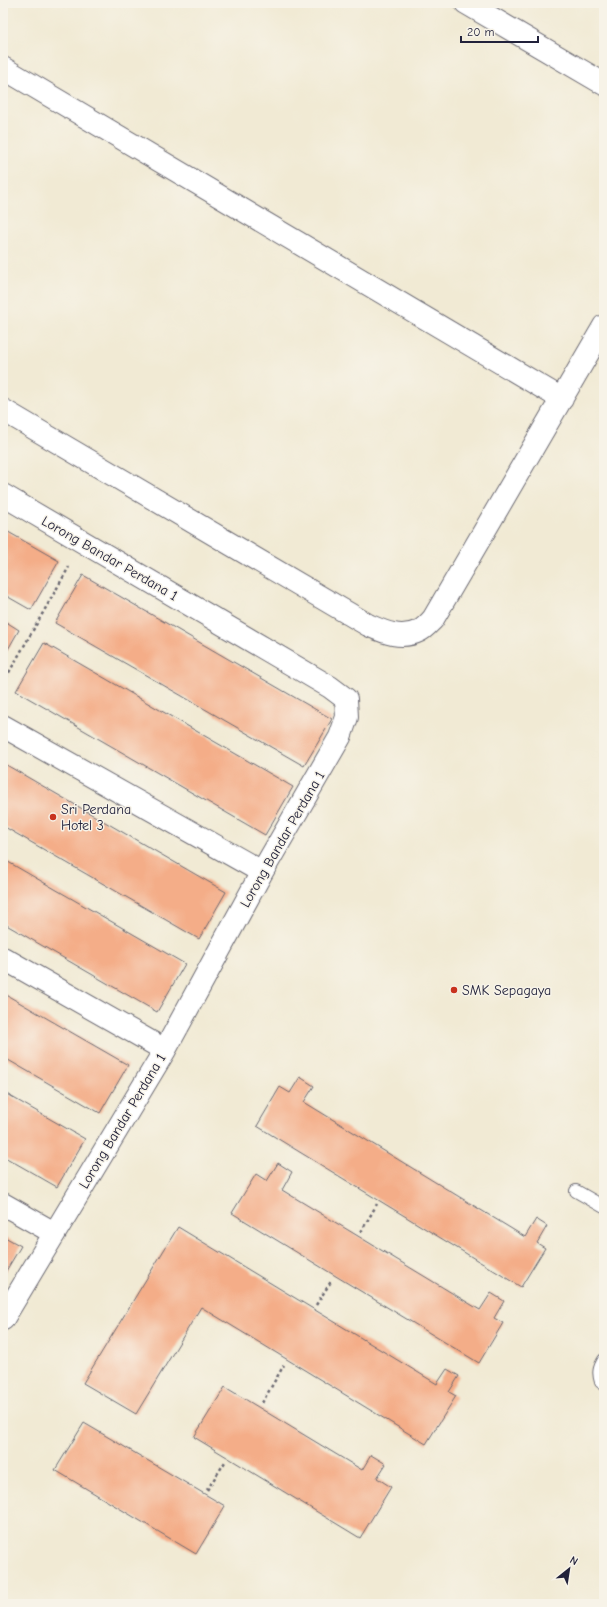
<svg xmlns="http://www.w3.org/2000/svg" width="607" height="1607" font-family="'Comic Neue',sans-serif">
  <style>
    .building { fill: #f4ad88 }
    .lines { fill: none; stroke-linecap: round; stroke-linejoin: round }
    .lane-casing { stroke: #6a6871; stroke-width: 14 }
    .street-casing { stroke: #6a6871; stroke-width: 24 }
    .path { stroke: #6a6871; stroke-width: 2.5; stroke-dasharray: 3 3; stroke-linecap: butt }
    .lane { stroke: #fff; stroke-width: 12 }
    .street { stroke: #fff; stroke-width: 22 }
    .poi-dot { fill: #c8321e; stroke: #f7f3e8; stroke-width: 1.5 }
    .labels { text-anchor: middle; stroke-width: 3; stroke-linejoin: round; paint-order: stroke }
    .street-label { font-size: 14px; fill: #22223b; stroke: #f7f3e8 }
    .poi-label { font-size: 14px; fill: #22223b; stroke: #f7f3e8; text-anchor: start }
  </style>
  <rect width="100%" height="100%" fill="#f7f3e8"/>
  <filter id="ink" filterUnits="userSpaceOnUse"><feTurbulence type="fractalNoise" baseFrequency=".025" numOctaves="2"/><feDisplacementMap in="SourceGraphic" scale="8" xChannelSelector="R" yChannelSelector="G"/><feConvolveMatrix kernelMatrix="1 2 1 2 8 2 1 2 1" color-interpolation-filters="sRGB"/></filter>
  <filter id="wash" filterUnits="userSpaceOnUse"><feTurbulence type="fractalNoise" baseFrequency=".012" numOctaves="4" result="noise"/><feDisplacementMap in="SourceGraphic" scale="16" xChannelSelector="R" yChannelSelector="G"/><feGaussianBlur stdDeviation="0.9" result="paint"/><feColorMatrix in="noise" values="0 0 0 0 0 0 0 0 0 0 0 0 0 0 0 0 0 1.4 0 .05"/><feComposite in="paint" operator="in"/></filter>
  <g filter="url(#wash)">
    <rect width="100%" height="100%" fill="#f1ead4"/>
    <g id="blocks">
      <!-- building -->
      <path class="building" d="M3 529 59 561 31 610 3 594Z
        M83 575 332 719 304 766 55 623Z
        M3 620 19 630 3 658Z
        M44 643 293 787 265 835 16 691Z
        M3 763 226 892 199 939 3 826Z
        M3 859 185 964 157 1012 3 923Z
        M3 993 128 1065 100 1113 3 1057Z
        M300 1077 314 1086 304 1102 525 1237 536 1219 547 1226 537 1243 545 1248 521 1287 257 1126 280 1087 290 1093Z
        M3 1092 85 1139 57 1187 3 1156Z
        M278 1163 292 1172 282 1190 480 1310 491 1293 504 1301 494 1318 503 1323 479 1363 232 1213 256 1174 267 1181Z
        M178 1227 437 1384 447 1369 459 1376 449 1392 456 1396 426 1444 201 1307 136 1414 83 1383Z
        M3 1236 21 1246 3 1276Z
        M225 1387 362 1470 371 1455 386 1464 377 1478 391 1487 360 1538 194 1437Z
        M84 1423 225 1506 196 1554 55 1470Z"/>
    </g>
  </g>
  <g filter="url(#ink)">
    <use href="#blocks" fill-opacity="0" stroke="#6a6871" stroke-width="1"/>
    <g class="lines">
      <defs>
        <path id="lane" d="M576 1191 604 1207
          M604 1360C599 1368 598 1373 601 1382L604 1384"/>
        <path id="street" d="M466 3 604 84
          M3 68 562 399
          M3 410 368 625C384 632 401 640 419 631 424 629 429 623 433 619L604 326
          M3 495 330 687 346 699 347 717 340 737 262 872 165 1050 3 1319
          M3 726 262 872
          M3 958 165 1050
          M3 1204 54 1233"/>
      </defs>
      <!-- lane casing -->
      <use href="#lane" class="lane-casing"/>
      <!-- street casing -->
      <use href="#street" class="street-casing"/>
      <!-- path -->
      <path class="path" d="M3 683 69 567
        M361 1232 377 1204
        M316 1305 332 1280
        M262 1403 284 1365
        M207 1490 225 1462"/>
      <!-- lane -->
      <use href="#lane" class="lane"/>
      <!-- street -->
      <use href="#street" class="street"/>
    </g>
  </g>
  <!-- markers -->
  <g class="poi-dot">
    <circle cx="53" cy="817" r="4"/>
    <circle cx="454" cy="990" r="4"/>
  </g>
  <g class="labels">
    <!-- street labels -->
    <g class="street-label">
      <text transform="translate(110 558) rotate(30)" y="5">Lorong Bandar Perdana 1</text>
      <text transform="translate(282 839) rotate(-60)" y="5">Lorong Bandar Perdana 1</text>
      <text transform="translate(122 1121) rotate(-59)" y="5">Lorong Bandar Perdana 1</text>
    </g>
    <!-- poi labels -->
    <g class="poi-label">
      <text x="61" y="814">Sri Perdana<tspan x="61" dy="16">Hotel 3</tspan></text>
      <text x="462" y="995">SMK Sepagaya</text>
    </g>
  </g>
  <!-- margin -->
  <rect width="607" height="1607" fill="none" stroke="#f7f3e8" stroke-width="16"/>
  <!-- north arrow -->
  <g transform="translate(569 1569) rotate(30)" stroke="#f7f3e8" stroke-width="3" paint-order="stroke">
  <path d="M0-3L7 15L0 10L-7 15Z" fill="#22223b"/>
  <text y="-6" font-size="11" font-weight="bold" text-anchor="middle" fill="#22223b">N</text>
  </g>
  <!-- scale -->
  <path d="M461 36v6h77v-6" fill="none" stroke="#22223b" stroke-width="2"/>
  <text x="467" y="36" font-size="12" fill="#22223b" stroke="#f7f3e8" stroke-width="3" paint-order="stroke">20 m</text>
</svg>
